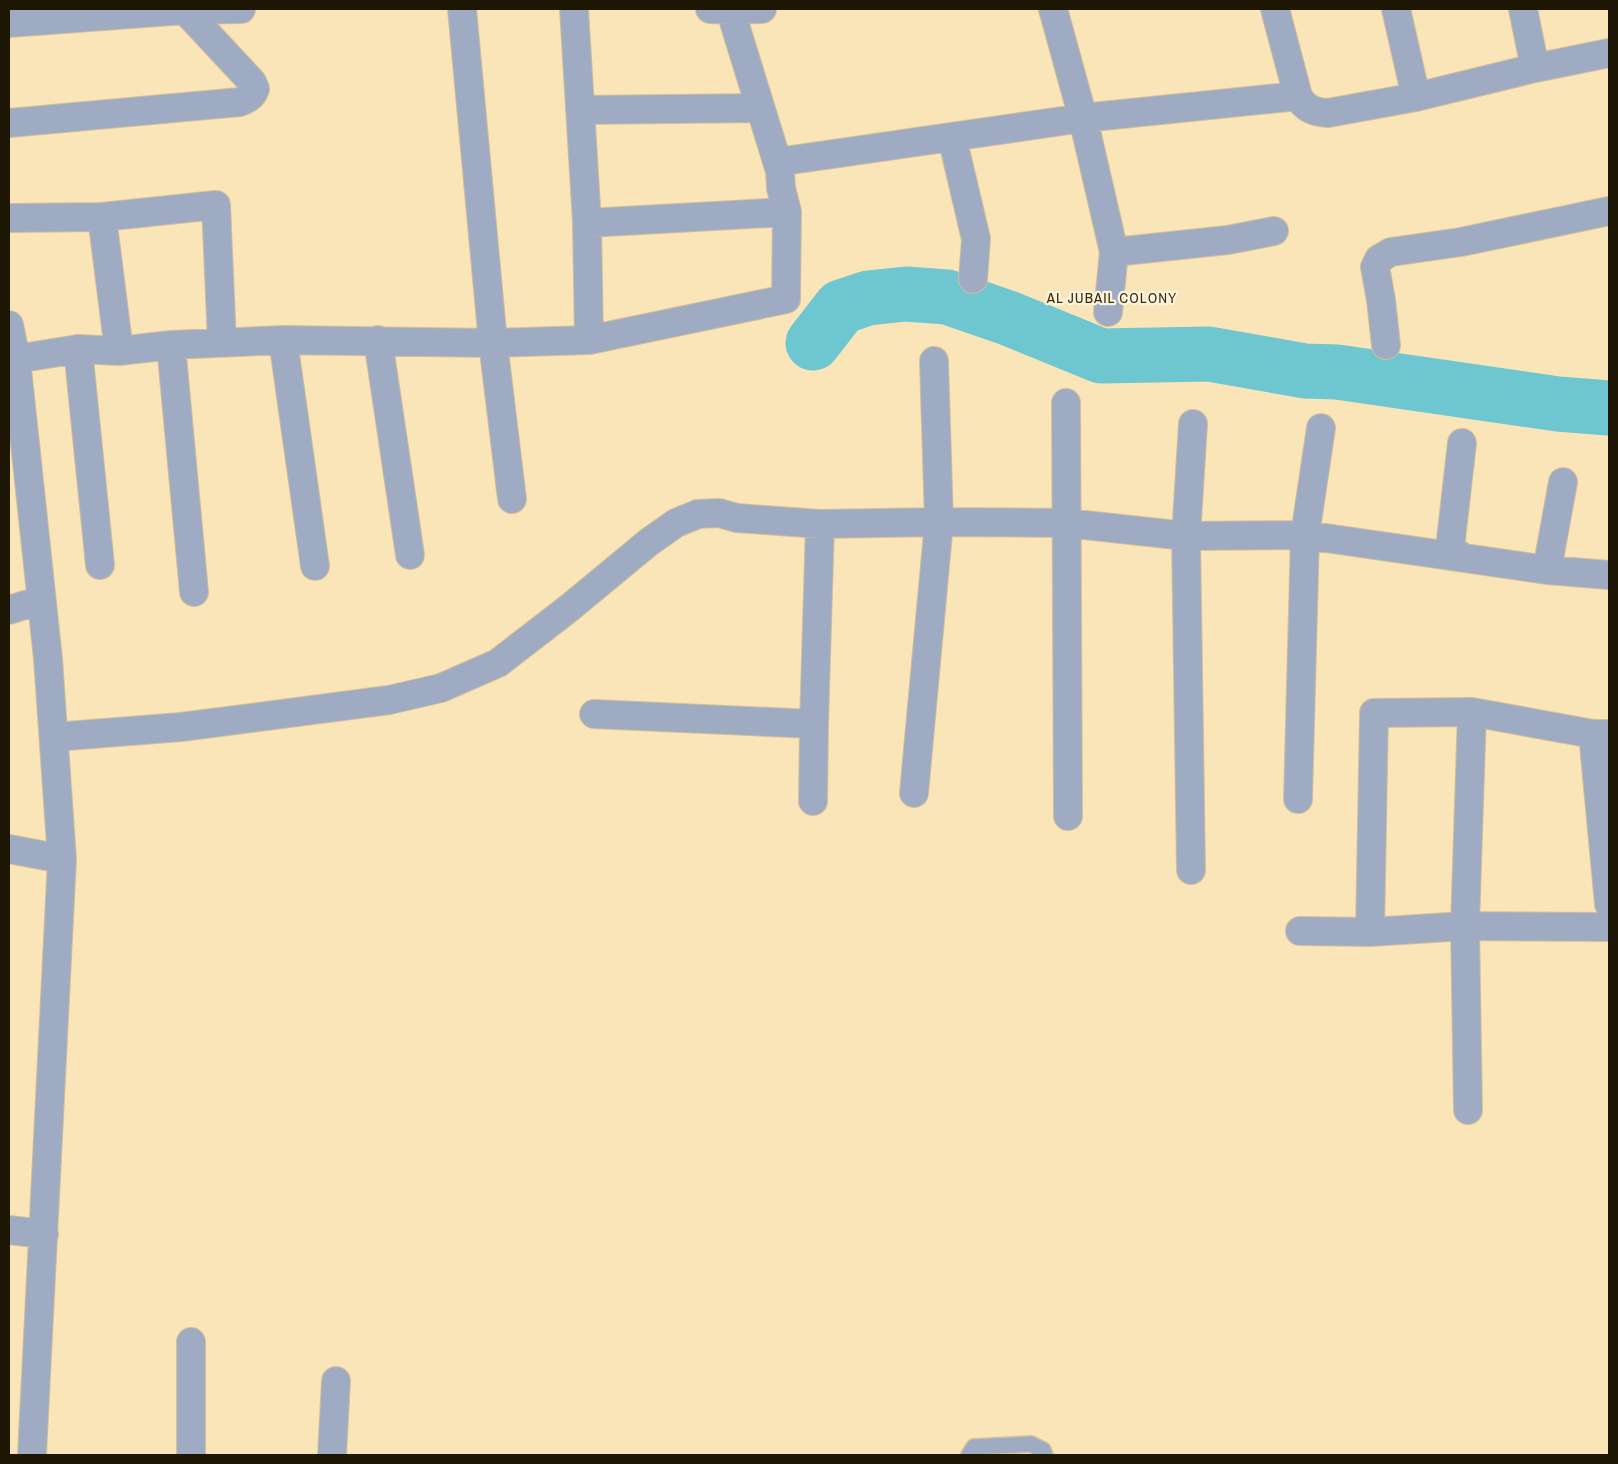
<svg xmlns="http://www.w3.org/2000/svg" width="1618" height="1464" font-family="'Archivo Narrow',sans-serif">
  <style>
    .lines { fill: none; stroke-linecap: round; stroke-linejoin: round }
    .river { stroke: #6ec6d1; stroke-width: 55 }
    .service-casing { stroke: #d2c099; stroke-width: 18 }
    .minor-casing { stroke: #d2c099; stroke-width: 30 }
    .service { stroke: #9faac3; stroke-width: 15 }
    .minor { stroke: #9faac3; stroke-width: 28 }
    .labels { text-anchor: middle; stroke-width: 4.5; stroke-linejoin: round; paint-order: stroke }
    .neighbourhood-label { font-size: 15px; letter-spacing: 1px; fill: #3d2c00; stroke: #fcf4e2 }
  </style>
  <rect width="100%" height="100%" fill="#fae5b9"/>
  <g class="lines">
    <!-- river -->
    <path class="river" d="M813 343 841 307 868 298 906 294 947 297 1008 318 1101 356 1209 354 1305 371 1337 372 1558 404 1609 408"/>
    <defs>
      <path id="service" d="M969 1455 974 1447 1031 1444 1043 1450 1045 1455"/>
      <path id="minor" d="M462 9 493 343 512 499
        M574 9 587 223 589 340
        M710 9 729 10 762 9
        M730 9 780 171
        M1053 9 1083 118 1114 252 1108 312
        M1396 9 1416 97
        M1523 9 1535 68
        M9 23 185 10 241 9
        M1298 96C1305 109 1314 112 1328 113L1416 97 1535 68 1609 53
        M580 110 760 108
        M9 123 240 102C247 99 252 97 255 89L252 82 184 9
        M952 137 976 239 973 279
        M102 217 119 351
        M9 218 102 217 216 205 222 342
        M587 223 787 212
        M1114 252 1228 240 1274 231
        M9 325 16 359 48 659 62 859 32 1455
        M283 340 315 566
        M378 340 410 555
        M171 345 194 592
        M1386 345 1381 300 1375 267 1379 259 1391 252 1461 242 1609 211
        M78 349 100 565
        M16 359 78 349 119 351 171 345 283 340 493 343 589 340 786 299 787 212 781 188 780 171 784 164 791 160 1083 118 1298 96 1275 9
        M1066 403 1068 816
        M1462 443 1450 548 1462 557
        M1547 570 1563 482
        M9 610 41 600
        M594 714 814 724
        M1593 734 1609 904
        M54 737 181 727 389 700 441 688 498 663 568 609 649 542 676 523 698 514 719 513 737 518 820 524 939 522 1066 523 1186 536 1305 535 1547 570 1609 575
        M914 793 939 522 934 361
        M1298 799 1305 535 1321 428
        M813 801 814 724 820 524
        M9 849 62 859
        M1191 870 1186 536 1193 424
        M1300 931 1370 932 1465 926 1609 927
        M1370 932 1374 713 1472 712 1593 734H1609
        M1468 1110 1465 926 1472 712
        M9 1230 44 1234
        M191 1342V1455
        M332 1455 336 1381"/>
    </defs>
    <!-- service casing -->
    <use href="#service" class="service-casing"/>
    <!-- minor casing -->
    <use href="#minor" class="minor-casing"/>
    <!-- service -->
    <use href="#service" class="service"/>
    <!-- minor -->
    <use href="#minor" class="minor"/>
  </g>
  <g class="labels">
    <!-- neighbourhood labels -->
    <g class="neighbourhood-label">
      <text x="1112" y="303">AL JUBAIL COLONY</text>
    </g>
  </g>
  <!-- border -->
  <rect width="1618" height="1464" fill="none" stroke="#1e1706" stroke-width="20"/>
</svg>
